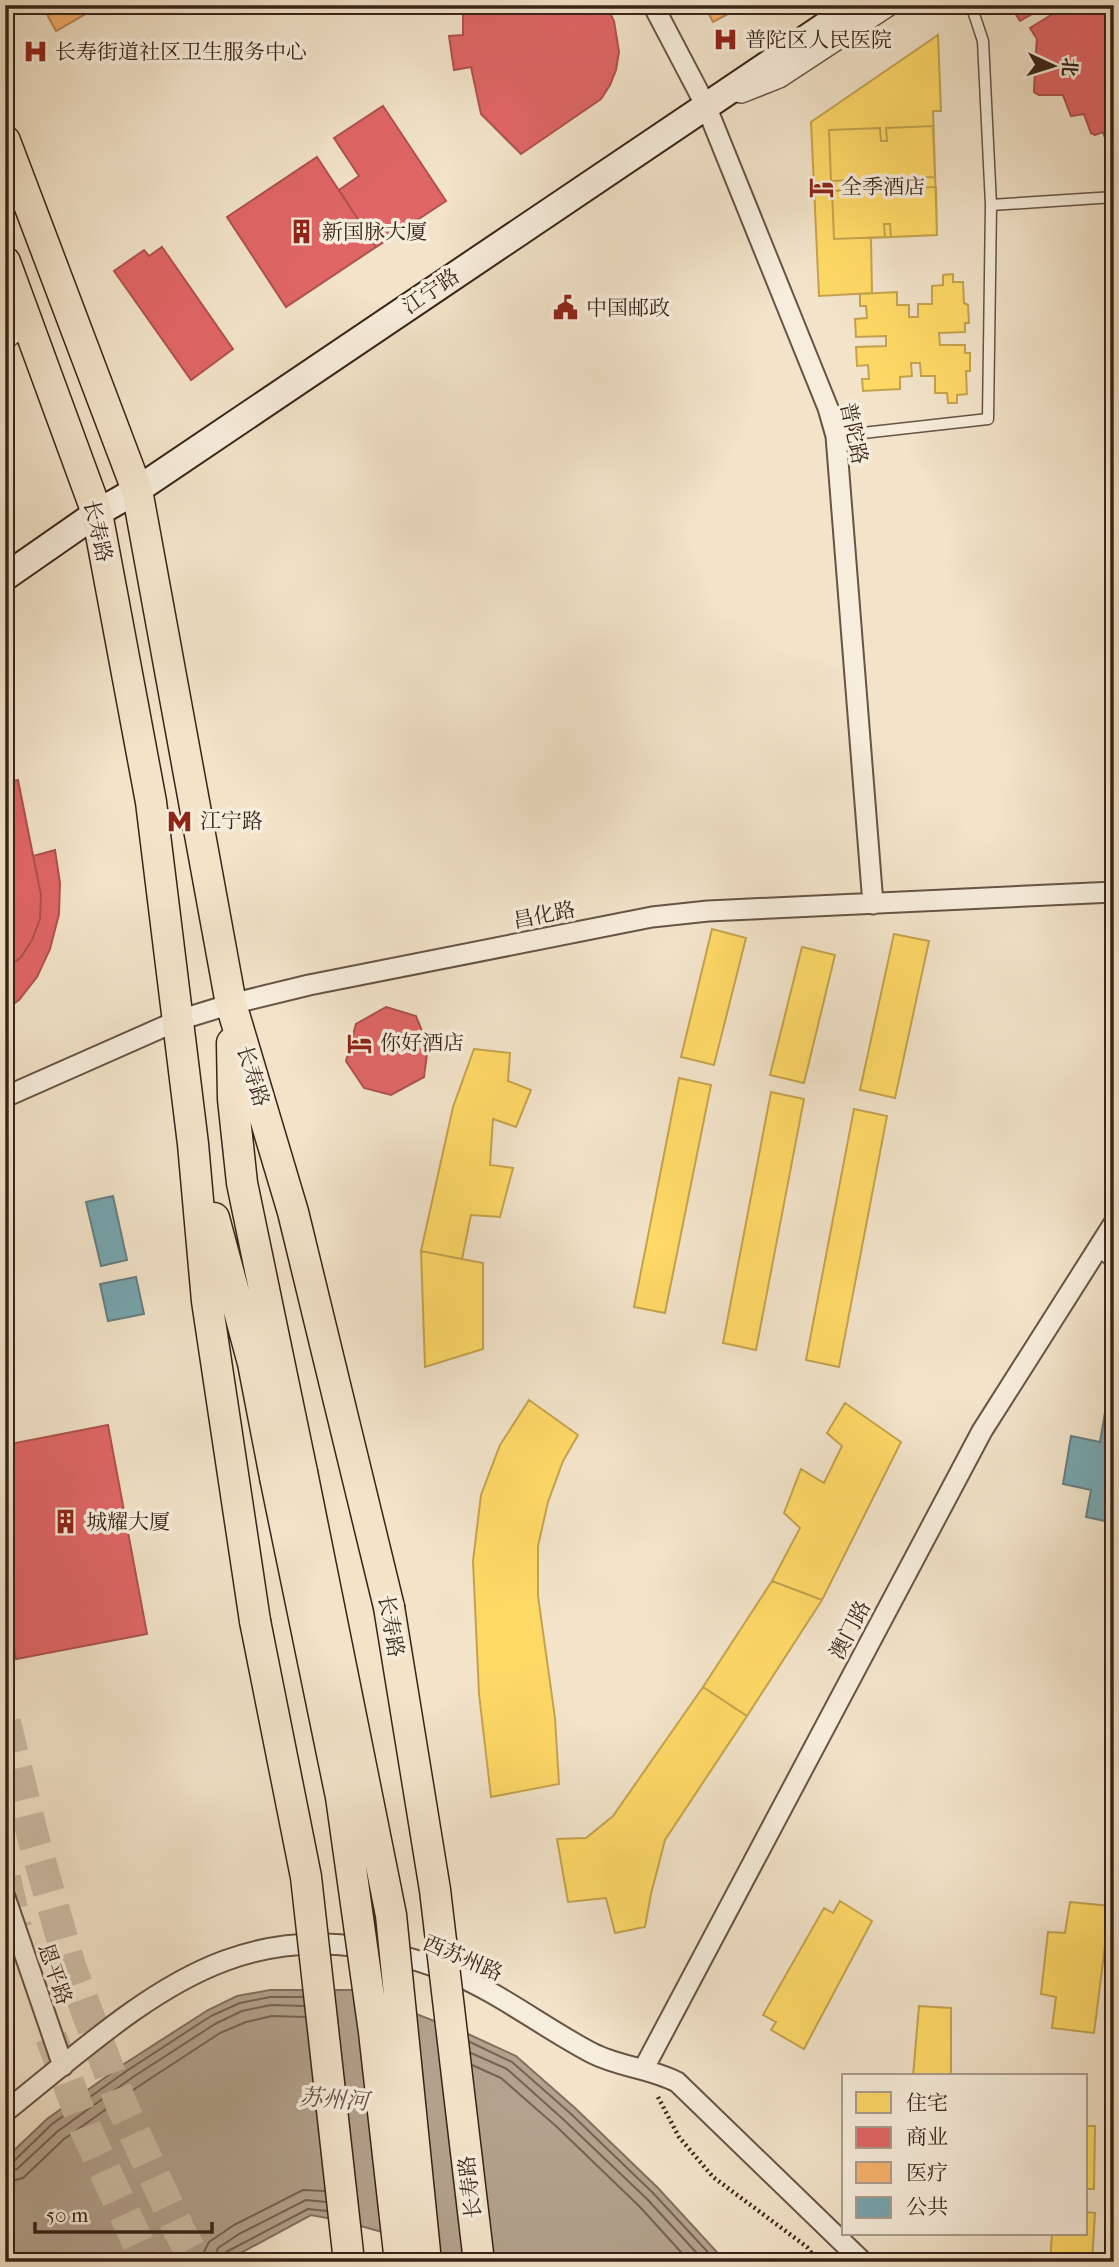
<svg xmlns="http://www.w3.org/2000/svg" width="1119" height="2267" font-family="'IM FELL French Canon','Noto Serif SC',serif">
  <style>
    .water { fill: #b3a28d; stroke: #82705f; stroke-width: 2 }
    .homes { fill: #ffd966; stroke: #c4a34f; stroke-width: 2 }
    .shops { fill: #e06666; stroke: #ae524f; stroke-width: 2 }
    .health { fill: #f6b26b; stroke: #bd8752; stroke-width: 2 }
    .public { fill: #76a5af; stroke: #647e82; stroke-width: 2 }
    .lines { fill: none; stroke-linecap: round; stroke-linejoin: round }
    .shore { stroke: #766353; stroke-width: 2 }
    .trunk-tunnel { stroke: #cdbda6; stroke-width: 32; stroke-dasharray: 32 16; stroke-linecap: butt }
    .service-casing { stroke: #675445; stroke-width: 13 }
    .minor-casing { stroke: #675445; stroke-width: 23 }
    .tertiary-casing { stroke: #675445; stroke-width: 26 }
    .secondary-casing { stroke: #392419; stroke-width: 30 }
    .primary-casing { stroke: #392419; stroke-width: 33 }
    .path { stroke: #392419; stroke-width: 4.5; stroke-dasharray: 2 3.5; stroke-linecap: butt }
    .service { stroke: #f7eddc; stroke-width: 10 }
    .minor { stroke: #f7eddc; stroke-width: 19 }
    .tertiary { stroke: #f7eddc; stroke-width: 23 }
    .secondary { stroke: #f7eddc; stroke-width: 26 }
    .primary { stroke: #f2e3c9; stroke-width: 30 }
    .primary-bridge-casing { stroke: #392419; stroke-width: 33; stroke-linecap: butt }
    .primary-bridge { stroke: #f2e3c9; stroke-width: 30 }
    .labels { text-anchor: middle; stroke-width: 7; stroke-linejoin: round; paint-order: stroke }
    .poi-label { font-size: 21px; fill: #392419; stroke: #f7eddc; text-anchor: start }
    .street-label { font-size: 21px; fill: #392419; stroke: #f7eddc }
    .water-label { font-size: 23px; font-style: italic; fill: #645042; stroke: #f7eddc }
  </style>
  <rect width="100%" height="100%" fill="#f2e3c9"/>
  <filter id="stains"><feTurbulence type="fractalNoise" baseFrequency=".00286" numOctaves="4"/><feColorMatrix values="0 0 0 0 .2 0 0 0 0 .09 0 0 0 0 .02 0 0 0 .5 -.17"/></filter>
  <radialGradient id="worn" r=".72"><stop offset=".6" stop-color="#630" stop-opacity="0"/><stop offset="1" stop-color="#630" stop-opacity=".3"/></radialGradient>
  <!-- water -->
  <path class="water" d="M270 1990H354L468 2034 516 2056 575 2108 658 2188 726 2262H447L428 2245 343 2221 311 2215 224 2262H5V2159L47 2119 124 2064 208 2010 237 1996Z"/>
  <!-- homes -->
  <path class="homes" d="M477 5H505L510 30 515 29V5H550L556 25 573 27 578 35 577 46 575 51 567 52V55L559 56 556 83H553L554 93 536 96 535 87 524 88 519 61H514L515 90 504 91 505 100 488 101 475 66H467L466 62H459L454 54 456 40 463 39V35L471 34 473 18 475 10H478Z
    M1093 5H1114V32L1105 52H1114V83H1104L1111 103 1114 102V154L1110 152 1103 132 1095 135 1091 133 1084 114 1071 116 1063 95H1039L1034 92 1035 70 1083 71V63L1035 61 1037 39 1041 36 1064 38 1074 17 1087 20Z
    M938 35 941 111H933L937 235 871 238 872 293 819 296 811 122Z
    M933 126 935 177 911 178V188L936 187 937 235 891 237 890 224H884L885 237 834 239 832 191 856 190V180L831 181 829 130 880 128 881 141H887L886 128Z
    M953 274V282H963L964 303 968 305 969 323H965V332L939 333 940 345H965V353H970V371H966L967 394 957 395V403H948L947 393H935V376H921L920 363H911L912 376 900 377V389L863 391 862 379H869L868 365 857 366 856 347 886 346V336L856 337 855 319 867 318 866 306H860V294L897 292V305H909V317H918V304H932V286L943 285V275Z
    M712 929 746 938 714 1065 681 1057Z
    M894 934 929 941 895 1098 860 1090Z
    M802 947 835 955 804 1083 770 1075Z
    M474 1049 510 1053 508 1081 531 1090 516 1127 493 1119 490 1165 513 1168 500 1217 471 1215 462 1259 421 1251 453 1107Z
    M679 1078 711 1085 665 1313 634 1307Z
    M771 1092 804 1099 756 1350 723 1343Z
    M854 1109 887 1116 839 1367 806 1360Z
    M421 1251 483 1263V1349L425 1367Z
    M529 1400 578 1435 563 1461 548 1502 538 1546V1596L555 1718 559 1784 491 1797 479 1694 473 1561 481 1495 500 1445Z
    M845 1403 901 1442 822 1600 772 1581 800 1528 784 1513 801 1469 824 1483 842 1446 827 1433Z
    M772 1581 822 1600 747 1716 703 1687Z
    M703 1687 747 1716 665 1840 651 1894 645 1927 615 1933 606 1898 568 1902 557 1839 586 1838 613 1816Z
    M840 1901 872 1921 804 2049 771 2030 776 2022 763 2015 824 1908 833 1913Z
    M1070 1902 1110 1906 1094 2033 1052 2028 1056 1997 1041 1994 1048 1932 1065 1933Z
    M919 2006 951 2008V2076H913Z
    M1086 2126H1095L1094 2189H1086Z
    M1086 2212 1095 2213 1092 2262H1050L1052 2234H1086Z"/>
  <!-- shops -->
  <path class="shops" d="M463 5H606L614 21 619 52 616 70 610 85 601 99 521 154 481 114 471 67 454 70 449 36 463 35Z
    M1010 5H1114V154L1110 152 1103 132 1095 135 1091 133 1084 114 1071 116 1063 95H1039L1034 92 1037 39 1030 28 1051 15 1046 6 1020 21Z
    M383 106 446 201 376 247 339 190 359 176 334 138Z
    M317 157 376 247 286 307 227 217Z
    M162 247 233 349 191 380 114 271 144 250 149 256Z
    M18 780 41 895 40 919 32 940 21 957 5 970V783Z
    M18 780 33 856 55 850 60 883 59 914 50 949 37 977 19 1000 5 1010V783Z
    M386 1007 416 1016 428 1046 424 1077 391 1095 364 1088 346 1061 356 1024Z
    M108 1425 147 1634 16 1659 5 1599V1445Z"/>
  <!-- health -->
  <path class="health" d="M42 5H101L56 31Z
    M704 5H745L713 22Z"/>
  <!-- public -->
  <path class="public" d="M113 1196 127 1260 101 1266 86 1202Z
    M136 1277 144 1314 108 1321 100 1284Z
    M1112 1371H1114V1523L1086 1517 1091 1490 1063 1484 1071 1436 1100 1442Z"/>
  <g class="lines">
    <!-- shore -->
    <path class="shore" d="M470 2042 512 2062 570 2113 653 2193 717 2262
      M471 2053 507 2069 564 2120 647 2199 705 2262
      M472 2065 501 2078 557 2127 640 2207 690 2262
      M5 2164 13 2162 52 2124 128 2070 211 2016 240 2003 270 1997H303
      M5 2172 17 2169 58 2131 133 2077 215 2024 242 2011 271 2005 304 2006
      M5 2183 23 2178 64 2139 139 2086 220 2033 246 2022 272 2016 305 2017
      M203 2262 204 2252 209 2242 234 2225 303 2190 324 2191
      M213 2262 218 2248 239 2234 306 2200 326 2202
      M222 2262 226 2252 308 2209 327 2211"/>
    <!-- trunk-tunnel -->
    <path class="trunk-tunnel" d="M5 1722 33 1837 70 1966 122 2106 180 2232 196 2262
      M5 1878 16 1928
      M51 2037 85 2128 147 2262"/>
    <defs>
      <path id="service" d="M991 205 1114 197
        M5 345 28 329
        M836 436 988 419 991 205 983 41 971 5
        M1097 1250 1114 1264"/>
      <path id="minor" d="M653 5 706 106 828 408 836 436 873 904
        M5 1097 179 1020 231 1004 309 985 652 917 708 911 1114 892
        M5 1897 63 2066
        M644 2068 982 1431 1114 1223
        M5 2112C152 1994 248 1893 449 1972 500 1993 544 2028 592 2053 619 2067 650 2068 677 2082L863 2262"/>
      <path id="tertiary" d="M741 91 779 76 887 5"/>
      <path id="secondary" d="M5 577 97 513 137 490 856 5"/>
      <path id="primary" d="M5 141 137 490 231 1004 293 1212 389 1607
        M5 262 97 513 151 802 193 1144 207 1301 255 1621
        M232 1043 233 1099 242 1183 302 1472
        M214 1218 253 1363 275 1477"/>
    </defs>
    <!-- service casing -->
    <use href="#service" class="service-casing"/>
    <!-- minor casing -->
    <use href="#minor" class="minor-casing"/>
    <!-- tertiary casing -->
    <use href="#tertiary" class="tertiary-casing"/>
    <!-- secondary casing -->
    <use href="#secondary" class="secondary-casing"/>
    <!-- primary casing -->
    <use href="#primary" class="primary-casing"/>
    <!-- path -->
    <path class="path" d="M658 2097 679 2137 713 2177 807 2247 818 2262
      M5 2138 13 2131"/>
    <!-- service -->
    <use href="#service" class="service"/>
    <!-- minor -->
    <use href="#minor" class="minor"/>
    <!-- tertiary -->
    <use href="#tertiary" class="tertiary"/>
    <!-- secondary -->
    <use href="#secondary" class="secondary"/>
    <!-- primary -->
    <use href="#primary" class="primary"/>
    <defs>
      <path id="primary-bridge" d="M302 1472 391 1915 426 2262
        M275 1477 341 1797 374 2032 400 2262
        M389 1607 435 1890 479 2262
        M255 1621 306 1877 349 2262"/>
    </defs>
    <!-- primary-bridge casing -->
    <use href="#primary-bridge" class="primary-bridge-casing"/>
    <!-- primary-bridge -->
    <use href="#primary-bridge" class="primary-bridge"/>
  </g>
  <!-- icons -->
  <defs>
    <symbol id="hospital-bare" viewBox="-9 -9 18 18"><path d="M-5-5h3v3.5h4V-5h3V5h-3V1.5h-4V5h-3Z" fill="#8f2418" stroke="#f7eddc" stroke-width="2.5" paint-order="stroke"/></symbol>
    <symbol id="hotel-bare" viewBox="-9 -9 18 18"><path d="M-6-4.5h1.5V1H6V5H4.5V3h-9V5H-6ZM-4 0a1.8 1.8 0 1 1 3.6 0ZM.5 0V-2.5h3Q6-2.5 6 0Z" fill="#8f2418" stroke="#f7eddc" stroke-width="2.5" paint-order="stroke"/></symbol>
    <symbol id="building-bare" viewBox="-9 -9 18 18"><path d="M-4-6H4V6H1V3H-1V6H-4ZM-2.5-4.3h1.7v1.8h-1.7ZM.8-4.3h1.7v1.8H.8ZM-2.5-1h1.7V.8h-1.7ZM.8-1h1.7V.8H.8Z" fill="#8f2418" stroke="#f7eddc" stroke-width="2.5" paint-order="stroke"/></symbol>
    <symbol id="civic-bare" viewBox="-9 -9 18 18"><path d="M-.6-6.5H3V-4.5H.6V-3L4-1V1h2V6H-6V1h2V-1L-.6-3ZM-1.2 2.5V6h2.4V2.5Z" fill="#8f2418" stroke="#f7eddc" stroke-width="2.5" paint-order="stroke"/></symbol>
    <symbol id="metro-bare" viewBox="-9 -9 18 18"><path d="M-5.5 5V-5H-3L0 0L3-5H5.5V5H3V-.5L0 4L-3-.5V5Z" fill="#8f2418" stroke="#f7eddc" stroke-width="2.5" paint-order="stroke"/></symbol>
  </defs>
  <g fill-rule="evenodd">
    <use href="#hospital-bare" x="708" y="22" width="35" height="35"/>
    <use href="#hospital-bare" x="18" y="34" width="35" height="35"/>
    <use href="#hotel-bare" x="804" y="170" width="35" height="35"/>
    <use href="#building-bare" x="284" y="214" width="35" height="35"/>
    <use href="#civic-bare" x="548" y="290" width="35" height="35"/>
    <use href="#metro-bare" x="162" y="804" width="35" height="35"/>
    <use href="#hotel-bare" x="342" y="1026" width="35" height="35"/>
    <use href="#building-bare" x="48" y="1504" width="35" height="35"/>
  </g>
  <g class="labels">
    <!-- poi labels -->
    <g class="poi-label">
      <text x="745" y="47">普陀区人民医院</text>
      <text x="55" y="59">长寿街道社区卫生服务中心</text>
      <text x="841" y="194">全季酒店</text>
      <text x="322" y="239">新国脉大厦</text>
      <text x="586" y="315">中国邮政</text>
      <text x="200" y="828">江宁路</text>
      <text x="380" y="1050">你好酒店</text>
      <text x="86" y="1529">城耀大厦</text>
    </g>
    <!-- street labels -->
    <g class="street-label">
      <text transform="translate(431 291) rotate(-34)" y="7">江宁路</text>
      <text transform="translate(854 433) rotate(78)" y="7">普陀路</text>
      <text transform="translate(98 531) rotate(77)" y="7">长寿路</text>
      <text transform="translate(544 915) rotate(-11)" y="7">昌化路</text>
      <text transform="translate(253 1076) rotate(73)" y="7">长寿路</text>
      <text transform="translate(391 1626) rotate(80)" y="7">长寿路</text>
      <text transform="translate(850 1630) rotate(-62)" y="7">澳门路</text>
      <text transform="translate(463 1958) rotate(23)" y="7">西苏州路</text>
      <text transform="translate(55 1974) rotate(71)" y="7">恩平路</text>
      <text transform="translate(470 2187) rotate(-97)" y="7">长寿路</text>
    </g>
    <!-- water labels -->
    <g class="water-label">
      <text transform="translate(334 2099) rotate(4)" y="8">苏州河</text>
    </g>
  </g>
  <!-- margin -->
  <rect width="1119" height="2267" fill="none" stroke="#f2e3c9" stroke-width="28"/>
  <rect x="7" y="7" width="1105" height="2253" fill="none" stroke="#392419" stroke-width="3.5"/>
  <rect x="14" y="14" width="1091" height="2239" fill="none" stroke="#392419" stroke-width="2"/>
  <!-- legend -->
  <rect x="842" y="2074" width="245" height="161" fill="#f7eddc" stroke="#ab9d8e" stroke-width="2"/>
  <rect x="856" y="2092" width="35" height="21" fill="#ffd966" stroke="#ab9d8e" stroke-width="2"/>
  <text x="906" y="2110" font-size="21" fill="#392419">住宅</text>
  <rect x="856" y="2127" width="35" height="21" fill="#e06666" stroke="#ab9d8e" stroke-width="2"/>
  <text x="906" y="2144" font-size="21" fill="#392419">商业</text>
  <rect x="856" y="2162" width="35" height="21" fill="#f6b26b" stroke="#ab9d8e" stroke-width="2"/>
  <text x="906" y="2180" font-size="21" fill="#392419">医疗</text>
  <rect x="856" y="2197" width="35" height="21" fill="#76a5af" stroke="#ab9d8e" stroke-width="2"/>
  <text x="906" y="2214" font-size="21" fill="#392419">公共</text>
  <!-- north arrow -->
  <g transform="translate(1053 66) rotate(94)" stroke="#f7eddc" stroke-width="5" paint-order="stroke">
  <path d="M0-5L12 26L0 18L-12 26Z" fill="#392419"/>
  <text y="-10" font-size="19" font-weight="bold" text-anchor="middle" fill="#392419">北</text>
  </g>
  <!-- scale -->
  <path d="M35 2222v10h177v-10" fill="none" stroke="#392419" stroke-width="3.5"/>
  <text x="46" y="2222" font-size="21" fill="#392419" stroke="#f7eddc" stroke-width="5" paint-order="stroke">50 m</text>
  <rect width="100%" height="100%" filter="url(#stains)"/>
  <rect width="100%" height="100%" fill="url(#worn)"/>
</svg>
